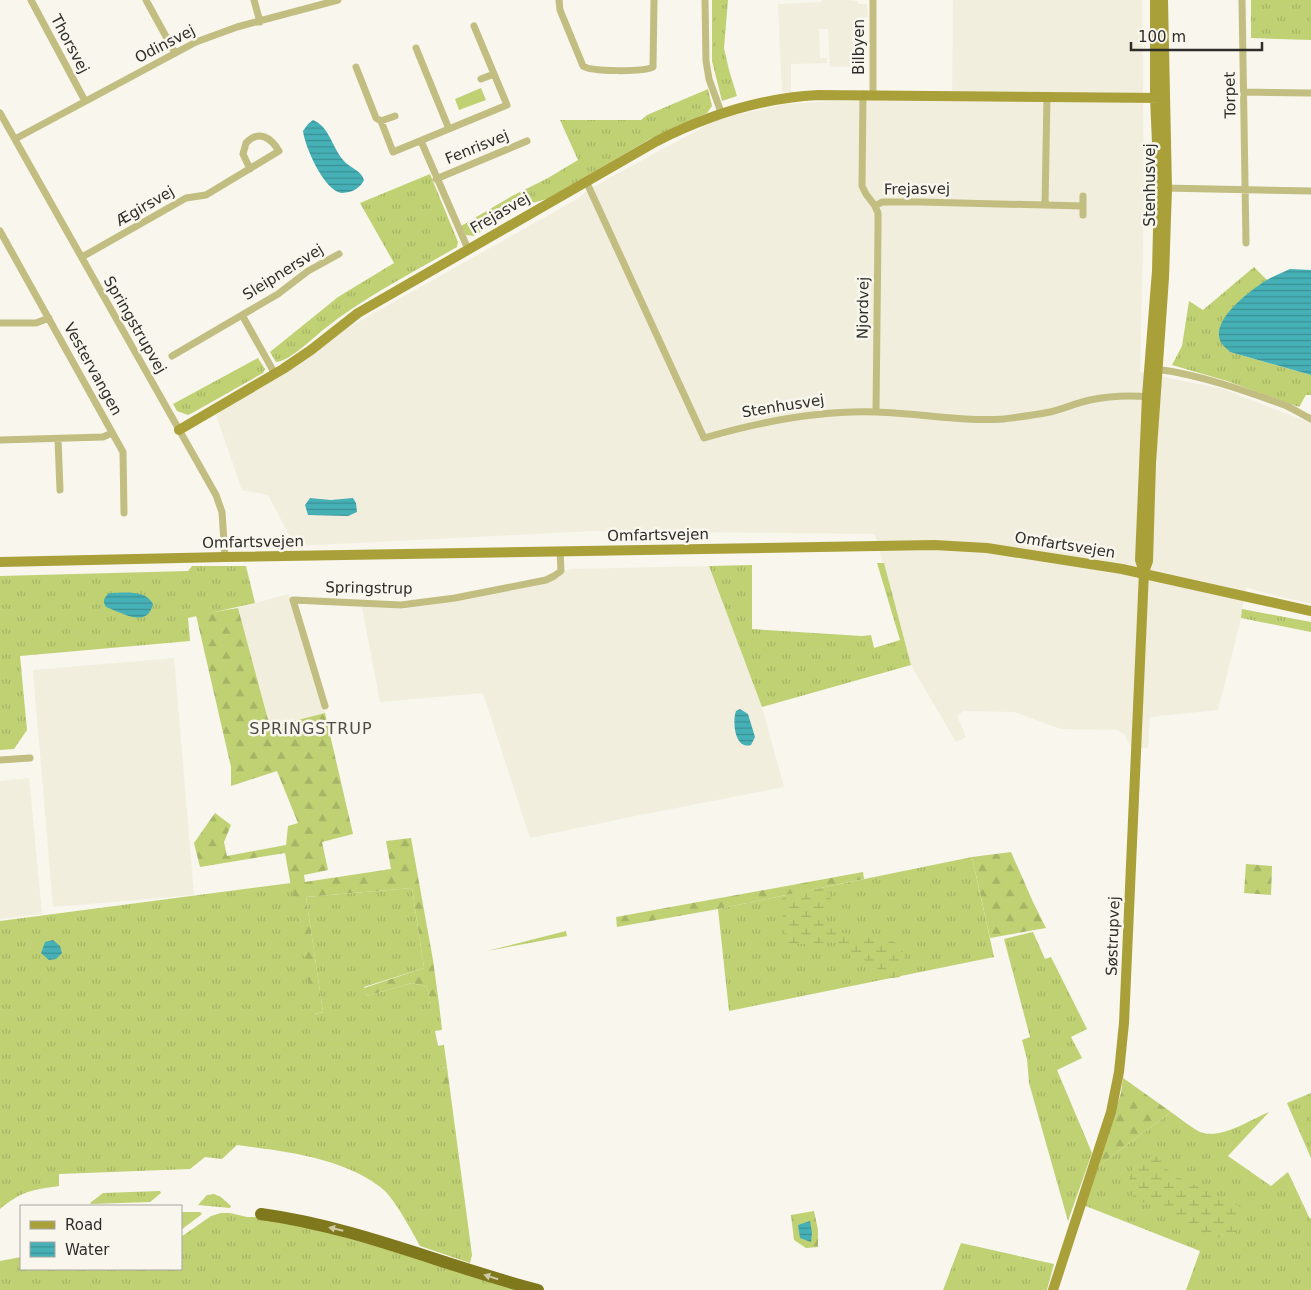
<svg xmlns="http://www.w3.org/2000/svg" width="1311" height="1290" font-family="'DejaVu Sans',sans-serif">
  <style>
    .built { fill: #f1eedd }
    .grass { fill: url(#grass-tufts) }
    .forest { fill: url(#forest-firs) }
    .wetland { fill: url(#wetland-marsh) }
    .green { fill: #c0d174 }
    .water { fill: url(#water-rules) }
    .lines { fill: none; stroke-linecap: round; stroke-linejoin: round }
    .street { stroke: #c2bd80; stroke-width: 7 }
    .secondary { stroke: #aaa039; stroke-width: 10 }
    .highway { stroke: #80781c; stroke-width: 12 }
    .oneway { fill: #cecaa4 }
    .labels { text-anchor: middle; stroke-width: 5; stroke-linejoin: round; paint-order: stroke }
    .street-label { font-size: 15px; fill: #2e2d2a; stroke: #f8f6ed }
    .neighbourhood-label { font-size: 16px; letter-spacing: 1px; fill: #4d4c45; stroke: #f8f6ed }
  </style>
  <defs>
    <pattern id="grass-tufts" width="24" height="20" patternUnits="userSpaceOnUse" patternTransform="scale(1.25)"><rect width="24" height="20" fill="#c0d174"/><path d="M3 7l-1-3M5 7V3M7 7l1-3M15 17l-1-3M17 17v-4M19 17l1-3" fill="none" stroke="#a5b465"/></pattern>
    <pattern id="forest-firs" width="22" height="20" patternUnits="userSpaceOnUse" patternTransform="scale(1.25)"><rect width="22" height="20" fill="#c0d174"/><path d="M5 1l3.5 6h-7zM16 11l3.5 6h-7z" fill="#a5b465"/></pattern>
    <pattern id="wetland-marsh" width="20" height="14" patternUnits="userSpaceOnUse" patternTransform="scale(1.25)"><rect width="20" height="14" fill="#c0d174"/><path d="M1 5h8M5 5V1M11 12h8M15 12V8" fill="none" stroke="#a5b465"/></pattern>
    <pattern id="water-rules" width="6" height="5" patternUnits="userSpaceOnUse" patternTransform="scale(1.25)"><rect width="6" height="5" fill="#46b0b7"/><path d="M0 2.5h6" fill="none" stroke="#3b9095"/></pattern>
  </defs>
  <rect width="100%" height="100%" fill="#f8f6ed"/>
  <!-- built -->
  <path class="built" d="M822 0H849L857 1 858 4H867L868 17 857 18 859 66 830 67 828 29H819L820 58H827V63L791 64V92H782L778 4 822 2Z
    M953 0H1142L1144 197 1140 372 1223 389 1311 423V604L1265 593 1246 587 1241 618 1218 710 1150 717 1148 748 1131 747 1124 734 1117 730 1061 729 1014 712 963 711 957 716 966 737 956 742 911 665 875 534 594 531 295 546 268 495 242 490 216 415 344 330 579 198 591 188 718 119 785 104 868 99 952 100Z
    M709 566 762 707 784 787 635 816 530 838 483 693 380 702 362 607 404 609 470 599 512 590 571 569Z
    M289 594 325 713 270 727 238 608Z
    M174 658 194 895 53 907 33 670Z
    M29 778 42 914 0 919V781Z"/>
  <!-- grass -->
  <path class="grass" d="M712 0H728L724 48 729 70 737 96 722 101 712 61Z
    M1251 0H1311V40L1251 38Z
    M708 89 712 106 707 113 650 139 547 199 521 206 474 236 466 235 461 226 512 196 548 178 578 160 560 120H641L647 115Z
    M430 174 458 242 457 247C412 273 364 297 323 330 312 339 288 362 276 362L270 352 338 297 394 263 360 203Z
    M1254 267 1267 280 1244 297 1230 352 1311 375V395H1306L1299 407 1227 381 1172 365 1182 346 1189 301 1203 310Z
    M258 358 265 369 263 373 194 412 188 415 177 411 173 404Z
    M877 563H884L911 665 762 707 709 566 752 565V629L862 636 871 635 874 648 900 640Z
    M192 566H246L255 603 188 618 190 641 20 656 27 730 14 749 0 750V576L188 571Z
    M1242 609 1311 622V632L1241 618Z
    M972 857 994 957 729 1011 718 909Z
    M291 883 315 1014 323 1012 306 897 412 888 424 968 364 987 367 996 412 983 427 987 431 1004H439L442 1030 435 1031 438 1046 444 1045 447 1067 440 1068 443 1090H450L472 1255 470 1263 420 1246C412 1231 396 1202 385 1191 348 1158 284 1151 237 1145L222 1159 205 1157 190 1169 59 1174V1186C31 1190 22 1191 0 1209V921Z
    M566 931 567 936 487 951Z
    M1033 932 1045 959 1051 957 1087 1029 1071 1037 1082 1058 1057 1070 1092 1153 1068 1221 1029 1083 1027 1059 1022 1040 1030 1037 1004 939Z
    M1311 1093V1158L1287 1103Z
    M1171 1112C1180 1118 1190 1127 1200 1132 1220 1140 1250 1120 1269 1112L1228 1156 1271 1186 1288 1172 1309 1217 1311 1219V1290H1186L1200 1251 1083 1205 1097 1167Z
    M160 1191 161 1193 150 1202 91 1204 90 1203 103 1193Z
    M214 1194 221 1197 231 1206 230 1208 198 1205 207 1195Z
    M181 1212H200L202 1214 181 1230Z
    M221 1213H230L247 1217H260L299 1224 526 1290H0V1261L21 1257V1269H181V1237L211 1216Z
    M961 1243 1054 1264 1047 1290H943Z"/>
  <!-- forest -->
  <path class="forest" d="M238 608 270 727 325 713 353 834 322 842 328 870 304 875 305 882 391 869 386 841 411 838 433 960 439 1004 431 1005 427 987 412 983 367 996 364 988 424 968 412 888 306 897 323 1012 314 1014 285 853 200 867 194 843 215 813 231 825 224 842 227 856 286 845 288 826 298 823 277 771 231 786V767L196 615Z
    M1011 852 1033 902 1046 928 990 938 972 857Z
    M1246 864 1272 866 1271 895 1244 893Z
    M863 872 864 879 718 909 617 927 616 917Z
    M447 1067 450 1090 443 1091 439 1068Z
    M1123 1078 1171 1112 1097 1167 1121 1093Z
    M814 1211 818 1230V1247L806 1248 794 1240 791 1215Z"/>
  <!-- wetland -->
  <path class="wetland" d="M822 888 831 896 826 922 838 932 894 942 905 954 900 977 891 978 849 950 834 942 803 944 786 943 781 899 794 893Z
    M1159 1156 1171 1174 1243 1208 1233 1242 1183 1227 1153 1204 1134 1201 1129 1180 1136 1161Z"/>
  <!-- green -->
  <path class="green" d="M481 88 486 100 459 110 455 99Z"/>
  <!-- water -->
  <path class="water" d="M313 120C330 127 332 148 344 161 350 168 361 170 364 180 361 186 356 190 349 192 347 192 344 193 342 193 324 191 305 147 303 131L308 124Z
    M1290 269 1311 270V375L1230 352C1228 349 1224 347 1222 344 1207 322 1250 291 1265 281 1273 276 1282 273 1290 269Z
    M310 498 331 500 353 498 356 503 357 512 348 516 308 515 305 505Z
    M109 593C123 593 145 589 153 604 147 629 123 613 106 607 102 601 104 598 109 593Z
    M740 709 748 714 755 737 751 745C735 750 732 722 736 711Z
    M53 940 60 946 62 953 56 959 49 960 41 953 45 942Z
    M810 1221 812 1233 811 1242 800 1238 798 1225Z"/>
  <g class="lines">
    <!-- street -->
    <path class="street" d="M31 0 85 101
      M146 0 175 53
      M254 0 260 22
      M559 0 560 10 583 66C591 72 644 72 653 67L654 0
      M705 0 706 61 709 79 721 112
      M1242 0 1246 243
      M416 48 449 129
      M356 67 376 118 381 121 393 152 507 105 474 26
      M481 79 494 74
      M1244 92 1311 93
      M863 94 862 186 866 194 875 206 882 202H921L1083 206
      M873 94V0
      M0 113 216 495 222 512 225 557
      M381 121 395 116
      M15 139 196 42 237 27 338 0
      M421 141 468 249
      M436 179 527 141
      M586 181 704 438C759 422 817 410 876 412 919 413 961 422 1004 419 1019 417 1035 415 1050 412 1063 409 1076 403 1090 400 1109 396 1131 395 1150 397
      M1164 188 1311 191
      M1083 196V215
      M1045 205 1047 96
      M875 206 878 213V229L876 412
      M0 231 123 452 124 513
      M82 257 186 198 206 195 279 151C271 138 259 129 246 143L243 154 250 169
      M242 315 275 374
      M0 323H36L49 318
      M172 356 278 294 308 271 339 254
      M1155 369C1198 374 1246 391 1287 406 1295 410 1303 415 1311 419
      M58 439 60 490
      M0 440 103 437 112 433
      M325 706 293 600 401 605 455 598 546 580 554 576 561 571 560 551
      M0 760 30 758"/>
    <!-- secondary -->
    <path class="secondary" d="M179 430 283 369 311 350 358 313 657 141C708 115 760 98 818 95L1164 98
      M0 562 225 557 934 545 987 548 1122 569 1311 611
      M1144 572 1140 560 1147 396 1157 271 1159 188 1155 98V0
      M1053 1290 1111 1112 1119 1072 1124 1023 1144 572 1148 561 1151 463 1164 278 1167 188 1163 0"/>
    <!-- highway -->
    <path class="highway" d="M261 1214C357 1227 445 1266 538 1290"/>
  </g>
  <!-- one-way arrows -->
  <defs><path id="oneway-solid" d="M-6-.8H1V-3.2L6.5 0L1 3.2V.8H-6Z" transform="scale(1.25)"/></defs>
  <g class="oneway">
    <use href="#oneway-solid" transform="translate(336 1229) rotate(-167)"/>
    <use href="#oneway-solid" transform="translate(491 1277) rotate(-163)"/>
  </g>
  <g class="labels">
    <!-- street labels -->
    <g class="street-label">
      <text transform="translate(70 44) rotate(62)" y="5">Thorsvej</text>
      <text transform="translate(165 44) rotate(-27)" y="5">Odinsvej</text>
      <text transform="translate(859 47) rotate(-90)" y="5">Bilbyen</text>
      <text transform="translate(1230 95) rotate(-91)" y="5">Torpet</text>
      <text transform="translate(477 147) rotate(-22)" y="5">Fenrisvej</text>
      <text transform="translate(1150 185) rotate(-90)" y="5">Stenhusvej</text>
      <text transform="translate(917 189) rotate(-1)" y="5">Frejasvej</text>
      <text transform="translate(145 206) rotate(-30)" y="5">Ægirsvej</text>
      <text transform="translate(500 213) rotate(-30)" y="5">Frejasvej</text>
      <text transform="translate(283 272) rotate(-32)" y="5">Sleipnersvej</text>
      <text transform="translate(863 308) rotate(-89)" y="5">Njordvej</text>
      <text transform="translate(135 325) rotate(60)" y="5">Springstrupvej</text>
      <text transform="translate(93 369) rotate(61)" y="5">Vestervangen</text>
      <text transform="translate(783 406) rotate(-9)" y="5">Stenhusvej</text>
      <text transform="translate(658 535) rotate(-1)" y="5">Omfartsvejen</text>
      <text transform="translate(253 542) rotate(-1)" y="5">Omfartsvejen</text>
      <text transform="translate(1065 545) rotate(9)" y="5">Omfartsvejen</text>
      <text transform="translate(369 588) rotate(1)" y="5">Springstrup</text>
      <text transform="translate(1113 936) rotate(-88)" y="5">Søstrupvej</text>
    </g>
    <!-- neighbourhood labels -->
    <g class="neighbourhood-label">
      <text x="311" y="734">SPRINGSTRUP</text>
    </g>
  </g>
  <!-- legend -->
  <rect x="20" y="1205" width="162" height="65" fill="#f8f6ed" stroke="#a7a69f"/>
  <rect x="30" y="1221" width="25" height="8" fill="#aaa039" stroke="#a7a69f"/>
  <text x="65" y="1230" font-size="15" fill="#2e2d2a">Road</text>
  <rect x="30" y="1242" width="25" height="15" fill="url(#water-rules)" stroke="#a7a69f"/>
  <text x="65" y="1255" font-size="15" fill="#2e2d2a">Water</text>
  <!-- scale -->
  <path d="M1131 42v8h131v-8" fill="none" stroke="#2e2d2a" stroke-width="2.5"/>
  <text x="1138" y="42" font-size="15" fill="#2e2d2a" stroke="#f8f6ed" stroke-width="4" paint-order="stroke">100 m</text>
</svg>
